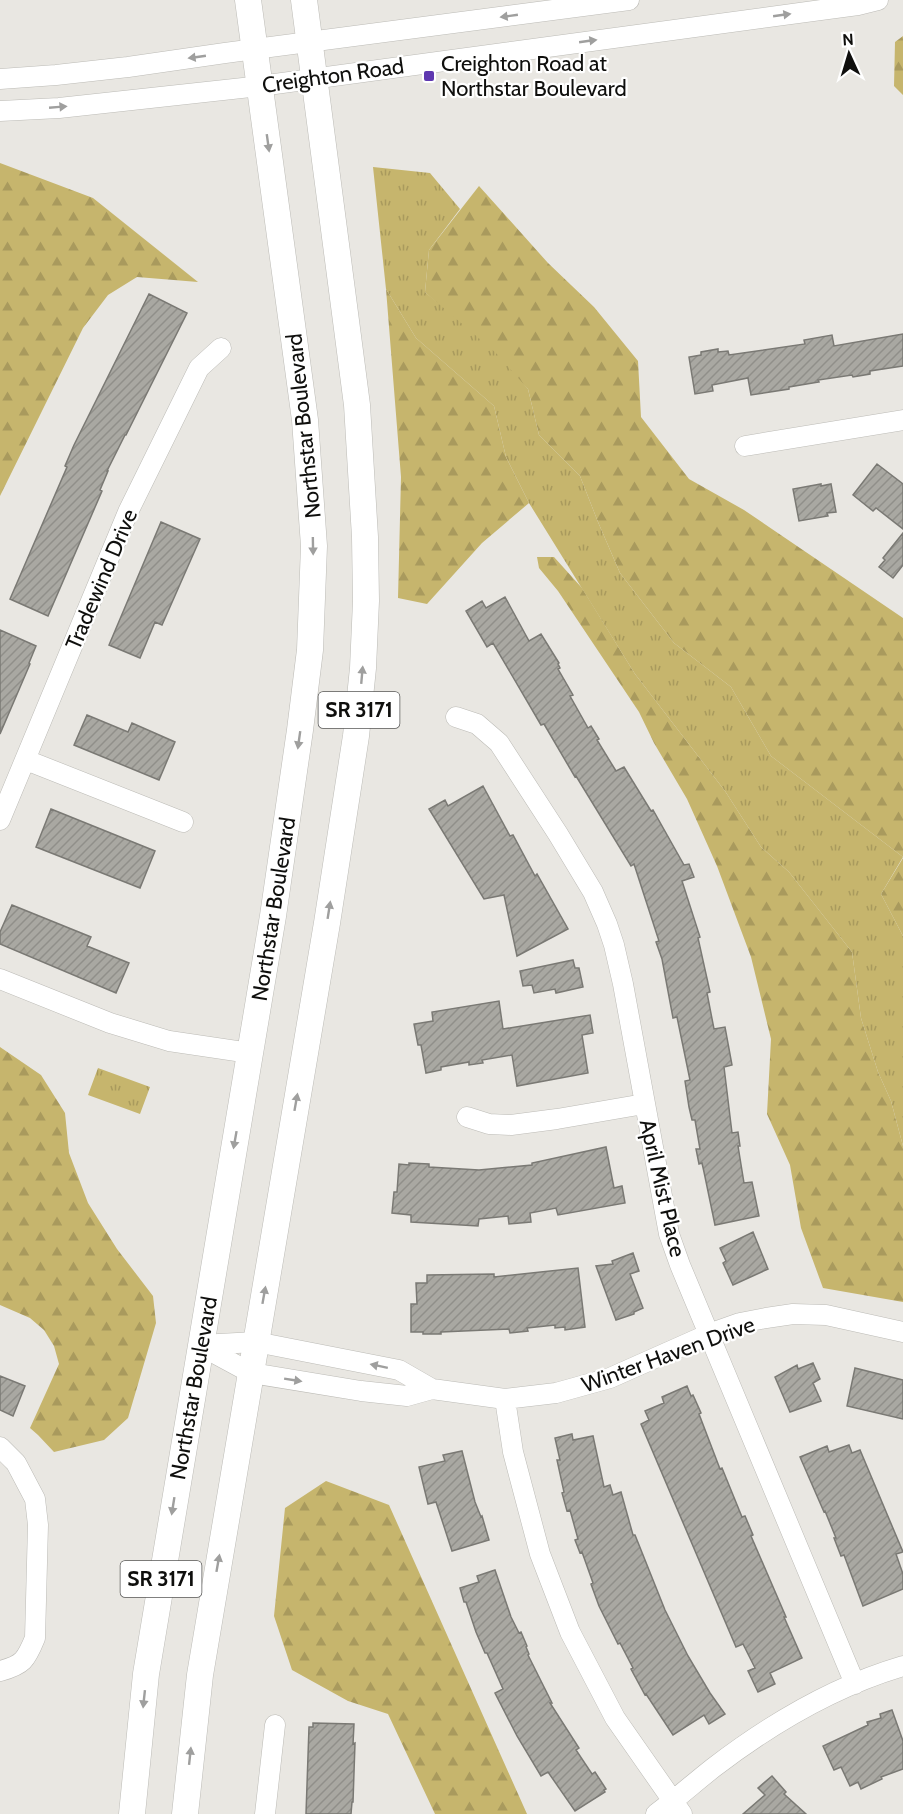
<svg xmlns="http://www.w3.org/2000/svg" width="903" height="1814" font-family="Cabin,sans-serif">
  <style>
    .forest { fill: url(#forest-firs) }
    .park { fill: url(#park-tufts) }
    .building { fill: url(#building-hatch); stroke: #7a7974; stroke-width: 1.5 }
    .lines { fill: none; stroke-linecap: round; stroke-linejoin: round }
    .minor-casing { stroke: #bcbbb6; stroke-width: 21 }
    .major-casing { stroke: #bcbbb6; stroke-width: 27 }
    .minor { stroke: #fff; stroke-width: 20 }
    .major { stroke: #fff; stroke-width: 26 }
    .oneway { fill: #9f9f9e }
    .poi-dot { fill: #5f38b0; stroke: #fff; stroke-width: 2 }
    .labels { text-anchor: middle; stroke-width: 4.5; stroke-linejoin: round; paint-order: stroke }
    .shield { fill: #fff; stroke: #575756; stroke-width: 1.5 }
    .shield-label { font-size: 21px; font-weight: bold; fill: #0f0f0d }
    .poi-label { font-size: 22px; fill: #0f0f0d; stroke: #fff; text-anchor: start }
    .street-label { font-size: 22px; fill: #0f0f0d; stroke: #fff }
  </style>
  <defs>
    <pattern id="forest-firs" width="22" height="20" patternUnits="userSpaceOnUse" patternTransform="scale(1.5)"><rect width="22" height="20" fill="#c6b56d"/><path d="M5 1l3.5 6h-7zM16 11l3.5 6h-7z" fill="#a99a5d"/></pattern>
    <pattern id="park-tufts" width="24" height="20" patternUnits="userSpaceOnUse" patternTransform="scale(1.5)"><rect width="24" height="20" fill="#c6b56d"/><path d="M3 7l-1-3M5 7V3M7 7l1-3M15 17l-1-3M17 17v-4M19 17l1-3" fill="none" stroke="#a99a5d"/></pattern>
    <pattern id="building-hatch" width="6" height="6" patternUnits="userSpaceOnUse" patternTransform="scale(1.5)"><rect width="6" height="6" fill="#a9a8a2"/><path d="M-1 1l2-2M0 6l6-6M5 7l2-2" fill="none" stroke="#908f8a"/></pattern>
  </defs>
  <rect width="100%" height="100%" fill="#e9e7e2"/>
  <!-- forest -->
  <path class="forest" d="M903 36V95L894 86 895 42Z
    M0 163 93 198 198 282 137 277 108 295 83 328 0 496Z
    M479 186 548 263 594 307 638 361 641 417 689 479 744 510 903 618V857L771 756 731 687 674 643 620 573 598 522 580 476 539 435 528 389 425 292 429 250Z
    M386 289 416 338 494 406 506 457 529 503 482 543 427 604 398 598 401 477Z
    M537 557H554L582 588 635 674 725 791 761 847 789 872 852 952 861 1018 878 1072 891 1101 903 1146V1302L823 1288 801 1228 790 1165 767 1114 771 1039 751 957 717 866 687 799 654 743 639 712 558 591 539 568Z
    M903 858V936L881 894Z
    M0 1047 41 1075 65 1113 69 1153 88 1203 117 1249 153 1296 156 1323 128 1418 104 1440 54 1452 38 1435 30 1428 59 1364 54 1346 44 1330 30 1318 0 1305Z
    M326 1481 389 1505 527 1814H435L388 1714 348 1701 292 1670 274 1616 285 1508Z"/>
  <!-- park -->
  <path class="park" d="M373 167 430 173 460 209 429 250 425 292 496 353 528 389 539 435 580 476 598 522 620 573 674 643 731 687 771 756 903 857 881 894 903 936V1146L891 1101 878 1072 861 1018 852 952 789 872 761 847 725 791 635 674 529 503 506 457 494 406 416 338 386 289Z
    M98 1068 150 1087 140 1114 88 1095Z"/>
  <!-- building -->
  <path class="building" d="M149 294 187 313 126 435H125L107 471H108L100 490 102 491 48 616 10 599 67 467 65 466 74 445Z
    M903 334V366L870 371V374L853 377 852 375 818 380 819 382 789 387V389L751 395 748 378 712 385 713 391 695 394 689 357 701 355V352L718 349V352L728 351 729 355 805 344 804 340 832 335 834 346Z
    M877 464 903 484V529L876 508 873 511 853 495Z
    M821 484V486L831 484 836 512 827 513 828 516 799 521 793 489Z
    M161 522 200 539 162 625 155 622 140 658 109 645Z
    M903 533V565L893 578 879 567 885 560 883 558Z
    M505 597 529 641 541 634 559 663 558 664 560 668 558 669 573 695 570 696 588 728 591 726 599 739 597 740 616 771 624 767 651 811 653 810 684 865 689 864 694 877 682 881 700 937 698 938 710 992 707 993 714 1029 725 1027 732 1065 724 1067 732 1133 738 1132 740 1146H738L744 1183 752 1182 759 1216 715 1225 704 1172 702 1163 699 1164 696 1149H700L695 1120H692L689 1107 685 1081 690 1080 677 1017 673 1018 662 959 656 942 659 941 634 864 631 866 576 776 575 777 544 724 541 725 493 643 487 647 466 611 482 601 486 608Z
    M0 630 36 646 29 663 30 664 0 734Z
    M87 715 128 732 132 723 175 742 159 780 74 745Z
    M483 786 510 836 513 835 535 876 537 874 568 929 517 956 504 895 484 899 429 809 445 800 448 806Z
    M51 809 155 851 140 888 36 847Z
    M12 905 91 937 87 946 129 963 116 993 0 944V932Z
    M573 960 575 968H579L583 987 556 993 555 989 534 993 532 985 523 986 520 971Z
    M499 1001 503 1029 590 1015 593 1033 582 1035 588 1073 517 1086 512 1055 482 1060 483 1063 469 1065V1062L441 1067V1070L426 1073 421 1045H418L414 1024 433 1021 432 1012Z
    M606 1147 614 1188 622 1186 625 1203 558 1215 556 1208 530 1213 531 1222 509 1224 508 1216 479 1219 478 1226 411 1222V1215L392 1213 394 1192H397L399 1164 409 1165V1163L429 1164V1167L479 1170 532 1165V1163Z
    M753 1232 768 1269 733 1285 723 1263 726 1261 720 1248Z
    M633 1253 639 1271 630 1274 643 1308 634 1312V1314L616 1320 596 1266 613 1264 612 1261Z
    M578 1268 585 1327 565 1330V1327L555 1328V1325L527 1328 528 1331 510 1333 509 1329 441 1332V1334H423V1332H411V1304H417L416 1283H427V1275L494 1274V1277Z
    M813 1363 820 1379 813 1383 821 1401 790 1412 775 1377 797 1365 798 1369Z
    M855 1368 903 1380V1419L847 1406Z
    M0 1376 25 1386 13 1416 0 1410Z
    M687 1386 691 1396 693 1395 701 1413 699 1414 720 1469 722 1468 742 1517 745 1516 753 1535 751 1536 786 1617H784L802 1658 770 1673 775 1684 758 1692 748 1671 755 1668 743 1644 736 1647 641 1424 649 1420 645 1411 664 1403 662 1397Z
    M572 1434 573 1440 593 1436 604 1487 610 1485 613 1495 621 1492 633 1535H635L665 1610 688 1656 710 1693 725 1714 709 1724 704 1715 673 1735 646 1694 645 1695 631 1669 633 1668 620 1643 618 1644 599 1606 591 1584 593 1583 582 1552 580 1553 575 1540 578 1539 570 1510 567 1511 562 1493 564 1492 557 1460H560L555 1438Z
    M849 1445 852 1453 860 1450 903 1552 896 1554 903 1574V1589L863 1606 844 1555 841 1556 834 1538H836L825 1511 824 1512 800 1457 827 1446 829 1452Z
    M462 1451 475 1502 481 1517 482 1516 489 1540 452 1551 436 1502 428 1504 419 1467 445 1461 443 1455Z
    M495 1570 511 1617 519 1633 521 1632 527 1646 526 1647 529 1654 528 1655 552 1703H550L579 1748 576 1750 592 1774 595 1772 606 1789 604 1790 605 1792 575 1811 548 1772 541 1776 517 1736 495 1693 503 1689 487 1653H485L476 1632 466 1602H464L460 1588 479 1582 477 1576Z
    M892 1710 903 1741V1769L881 1777 882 1779 861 1789 858 1782 850 1786 841 1767 834 1770 823 1746 868 1725 867 1722 881 1718 880 1714Z
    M313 1723 354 1724 353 1744 355 1743 353 1802H352L351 1814H306L309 1727H313Z
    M772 1776 786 1792 784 1794 806 1814H743L765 1795 758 1788Z"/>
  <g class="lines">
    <defs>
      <path id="minor" d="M0 79 56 75 128 67 225 53 629 0
        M0 111 59 108 260 86 858 5 878 0
        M745 446 903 420
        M456 717 477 724 499 743 558 834 593 892 607 924 614 945 623 984 669 1234 680 1265 855 1684
        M26 760 183 822
        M0 820 128 512 199 368 221 348
        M0 979 110 1023 169 1041 250 1053
        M467 1117 489 1124 511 1125 557 1119 644 1104
        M200 1345 256 1342 399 1370 432 1389 505 1399 556 1393 610 1378 709 1334 740 1323 766 1318 793 1314 826 1315 903 1332
        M201 1346 251 1373 361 1391 407 1396 432 1389
        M505 1399 513 1452 540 1554 570 1632 615 1718 682 1814
        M0 1447 16 1463 35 1499 38 1525 35 1638C26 1660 23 1665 0 1671
        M265 1814 275 1725
        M656 1814C676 1799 694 1783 713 1768 769 1725 835 1686 903 1666"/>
      <path id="major" d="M132 1814 146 1674 273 916 300 730 310 650 314 546 305 420 248 0
        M185 1814 200 1675 327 923 356 736 363 668 366 601 365 537 357 405 304 0"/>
    </defs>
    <!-- minor casing -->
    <use href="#minor" class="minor-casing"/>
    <!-- major casing -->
    <use href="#major" class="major-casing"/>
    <!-- minor -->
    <use href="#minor" class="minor"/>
    <!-- major -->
    <use href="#major" class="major"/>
  </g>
  <!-- one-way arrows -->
  <defs><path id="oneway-solid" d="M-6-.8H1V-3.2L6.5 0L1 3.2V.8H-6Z" transform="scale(1.5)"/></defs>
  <g class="oneway">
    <use href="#oneway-solid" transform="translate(782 15) rotate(-8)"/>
    <use href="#oneway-solid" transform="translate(509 16) rotate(172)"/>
    <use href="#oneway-solid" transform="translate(588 41) rotate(-8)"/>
    <use href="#oneway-solid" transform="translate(197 57) rotate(172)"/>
    <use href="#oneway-solid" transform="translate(58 107) rotate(-5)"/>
    <use href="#oneway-solid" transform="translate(268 143) rotate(82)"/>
    <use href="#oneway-solid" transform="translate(313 546) rotate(89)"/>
    <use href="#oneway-solid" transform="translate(362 675) rotate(-85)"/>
    <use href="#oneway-solid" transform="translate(299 740) rotate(98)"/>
    <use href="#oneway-solid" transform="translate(329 910) rotate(-81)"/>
    <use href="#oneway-solid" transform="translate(296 1102) rotate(-80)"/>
    <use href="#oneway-solid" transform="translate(235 1140) rotate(100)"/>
    <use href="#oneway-solid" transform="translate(264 1295) rotate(-80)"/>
    <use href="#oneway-solid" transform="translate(379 1366) rotate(-168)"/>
    <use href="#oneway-solid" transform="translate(293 1380) rotate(9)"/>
    <use href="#oneway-solid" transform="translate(173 1506) rotate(99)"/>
    <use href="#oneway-solid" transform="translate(218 1563) rotate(-80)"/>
    <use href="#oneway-solid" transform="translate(144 1699) rotate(96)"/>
    <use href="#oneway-solid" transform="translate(190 1756) rotate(-84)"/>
  </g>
  <!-- markers -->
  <rect class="poi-dot" x="423" y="70" width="12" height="12" rx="3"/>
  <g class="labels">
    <!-- shield labels -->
    <g class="shield">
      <rect x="318.5" y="692" width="81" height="36" rx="4.5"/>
      <rect x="120.5" y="1561" width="81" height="36" rx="4.5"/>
    </g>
    <g class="shield-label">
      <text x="359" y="717">SR 3171</text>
      <text x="161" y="1586">SR 3171</text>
    </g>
    <!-- poi labels -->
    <g class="poi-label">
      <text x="441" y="71">Creighton Road at<tspan x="441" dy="25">Northstar Boulevard</tspan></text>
    </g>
    <!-- street labels -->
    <g class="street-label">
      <text transform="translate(333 75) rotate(-8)" y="8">Creighton Road</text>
      <text transform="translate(303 426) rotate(-96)" y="8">Northstar Boulevard</text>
      <text transform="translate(101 579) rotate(-67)" y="8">Tradewind Drive</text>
      <text transform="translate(273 909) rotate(-81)" y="8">Northstar Boulevard</text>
      <text transform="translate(663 1188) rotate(77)" y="8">April Mist Place</text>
      <text transform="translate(668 1354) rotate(-20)" y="8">Winter Haven Drive</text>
      <text transform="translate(193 1388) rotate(-80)" y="8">Northstar Boulevard</text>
    </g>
  </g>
  <!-- north arrow -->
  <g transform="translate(849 54) rotate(356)" stroke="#ffffff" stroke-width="4.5" paint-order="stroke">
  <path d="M0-4.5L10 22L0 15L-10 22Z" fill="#0f0f0d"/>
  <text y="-9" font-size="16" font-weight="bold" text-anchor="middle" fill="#0f0f0d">N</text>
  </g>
</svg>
